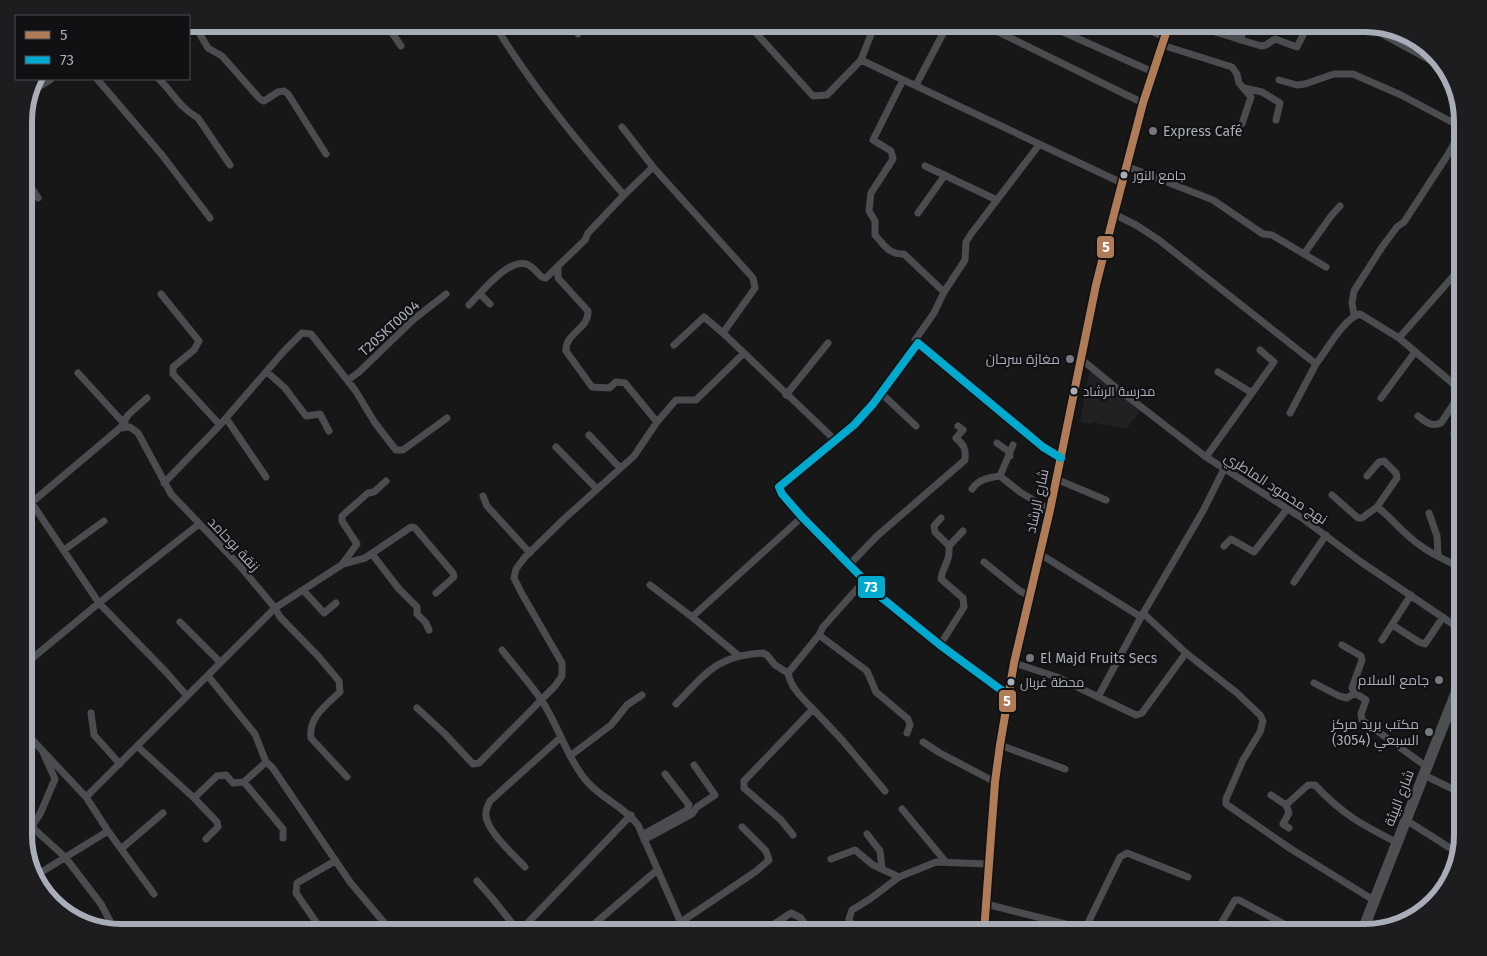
<svg xmlns="http://www.w3.org/2000/svg" width="1487" height="956" font-family="'Fira Sans',Cairo,sans-serif">
  <style>
    .built { fill: #212123 }
    .lines { fill: none; stroke-linecap: round; stroke-linejoin: round }
    .minor { stroke: #4b4c50; stroke-width: 7 }
    .tertiary { stroke: #4b4c50; stroke-width: 9 }
    .primary { stroke: #4d4f52; stroke-width: 11 }
    .bus-1-casing { stroke: #111113; stroke-width: 11 }
    .bus-2-casing { stroke: #111113; stroke-width: 11 }
    .bus-1 { stroke: #b07c57; stroke-width: 8 }
    .bus-2 { stroke: #00a9ce; stroke-width: 8 }
    .poi-dot { fill: #757880; stroke: #111113; stroke-width: 2 }
    .bus-dot { fill: #a8adb8; stroke: #111113; stroke-width: 2 }
    .labels { text-anchor: middle; stroke-width: 4.5; stroke-linejoin: round; paint-order: stroke }
    .bus-label { font-size: 13px; fill: #a8adb8; stroke: #111113; text-anchor: start }
    .poi-label { font-size: 14px; fill: #a8adb8; stroke: #111113; text-anchor: end }
    .street-label { font-size: 14px; fill: #a8adb8; stroke: #111113 }
    .rim { fill: none; stroke: #a8adb8; stroke-width: 6 }
    .line-badge { stroke: #111113; stroke-width: 2 }
    .badge-label { font-size: 14px; text-anchor: middle; font-weight: bold; fill: #fff }
  </style>
  <rect width="100%" height="100%" fill="#171717"/>
  <!-- built -->
  <path class="built" d="M1093 372 1141 410 1126 429 1092 422V424L1080 422 1089 373Z"/>
  <g class="lines">
    <!-- minor -->
    <path class="minor" d="M194 24 208 48 222 56 260 99 264 101 278 92 284 91 288 94 326 154
      M369 24H373
      M386 24 401 46
      M494 24C532 86 576 140 624 195L653 167 753 278 755 288 723 333 836 441
      M569 24 578 34
      M748 24 813 96 827 95 861 60
      M875 24 861 60 1122 183
      M982 24 1143 103
      M1045 24 1153 72
      M1137 24 1164 37
      M1189 24 1261 46 1266 45 1275 39 1297 47 1303 35
      M1380 33 1448 70
      M1240 40 1246 24
      M1162 45 1232 67 1237 74 1239 83 1251 97 1242 124
      M97 79 162 155 210 218
      M159 79C174 94 179 107 198 118L230 165
      M903 80 873 140 891 151 893 159 871 193 869 211 875 221V235C885 246 888 254 904 254L944 292
      M1279 80 1297 85 1305 84 1334 74H1353L1401 95 1463 128
      M916 85 948 24
      M1244 88 1262 92 1280 103 1276 120
      M1459 126 1463 119
      M622 127 653 167
      M925 166 997 200
      M1126 166 1213 200 1263 234 1272 235 1326 267
      M24 176 38 198
      M624 195 588 233 585 240 558 266V278L588 311C589 329 565 333 566 351L592 387 609 388 616 382 625 383 657 422
      M918 213 945 175
      M1114 214 1136 225 1159 240 1316 364C1327 350 1344 318 1360 314L1399 338 1463 392
      M1304 254 1331 216 1340 206
      M161 294 199 341 194 350 173 367V374L220 425
      M480 294 490 304
      M469 305C481 293 507 259 526 264 533 266 537 273 542 277L546 278 558 266
      M1354 315 1352 303 1354 291 1382 247 1397 227 1404 222 1447 156 1463 128
      M1399 338 1456 273
      M918 343 915 340 934 313 944 292 965 260 966 242 971 234 1039 145
      M674 345 704 317 723 333
      M1081 359 1114 386 1206 457 1302 518 1361 562 1463 631
      M267 372 285 388 306 416 320 414 329 431
      M78 373 120 419 125 422
      M348 380 359 372 414 319 446 294
      M881 393 916 426
      M1252 393 1274 362 1260 350
      M786 395 828 343
      M1381 398 1415 352
      M1290 413 1316 364
      M1418 416C1426 422 1431 427 1441 423L1462 391
      M226 418 266 477
      M122 425 128 415 147 398
      M1454 434 1463 420
      M589 435 620 468
      M997 443 1008 451 1010 456
      M556 447 596 488
      M1206 457 1252 393 1218 372
      M1000 476 1013 445
      M1367 476 1379 462 1384 461 1396 473 1397 478 1377 507C1390 516 1399 529 1412 539 1426 552 1446 560 1463 569
      M1056 479 1106 500
      M164 483 220 425 285 350 302 333 311 334 355 390 375 423 396 450H403L447 418
      M972 489C979 479 988 478 1000 476L1020 492 1050 510
      M1332 495 1358 518H1362L1377 507
      M483 496 487 506 530 553
      M31 502 99 603 166 672 187 696
      M24 509 120 428 130 427 138 433 171 494 239 565 275 608 280 617 318 656 339 681 340 692C326 705 308 718 311 738L347 777
      M1429 513 1437 536 1438 555
      M949 546 963 531
      M1224 546 1231 539 1254 552 1287 509
      M64 550 104 521
      M372 554 399 589 417 607V614L426 623 429 630
      M1040 554 1141 617
      M984 562 1020 591 1030 596
      M343 563 357 544 342 521V516L368 493 374 492 386 481
      M849 565 877 536 965 460C966 449 964 445 956 438L963 430 958 426
      M1294 582 1326 535
      M650 585 692 617
      M303 590 324 613 336 603
      M180 622 220 662
      M1393 623 1394 626 1419 642 1425 644 1443 617
      M819 635 867 671 876 692 908 719 910 725 907 733
      M1382 640 1411 595
      M940 645 964 607 963 598 941 579C943 564 950 564 949 546L935 532 934 526 941 518
      M1342 645 1361 656 1362 660 1352 688 1355 693 1366 700 1361 714 1362 720 1427 767
      M502 650C515 667 530 683 542 701 558 725 566 755 584 778 599 798 623 805 638 825L685 932
      M1186 653 1237 693 1260 715 1263 721 1260 732 1243 760 1226 799V804L1291 849 1375 901
      M739 656 692 617 802 517
      M1014 663 1057 677 1098 697 1141 617 1203 511 1224 469
      M24 665 99 603 199 524
      M788 673C791 688 802 698 813 709L744 781V788L781 820 793 835
      M208 676 255 734 266 762 272 767 350 882 392 932
      M1314 683 1339 696 1347 698 1355 693
      M1008 695 940 645 882 598 802 517 782 494 779 487 854 425 873 404 918 343 1043 447 1061 458
      M1098 697 1136 715 1142 713 1186 653 1143 613
      M676 704C705 674 717 655 763 653L767 655 775 665 788 673 819 635 823 627 864 581
      M417 708 444 733 473 764 479 763 555 686 562 676V663L522 594 514 578 516 569 525 557 564 519 634 456 657 422 676 400H696L744 353
      M813 709 843 741 885 791
      M91 713 94 735 120 764
      M24 731 86 797
      M923 742 940 753 995 782
      M1000 745 1065 769
      M137 746 194 798 217 776 226 775 233 783 244 782 266 762
      M42 750 55 779 40 814 34 823 33 828 65 857 101 904 111 923
      M570 756 611 725 627 705 642 695
      M1430 778 1463 794
      M244 782 283 829V838
      M1271 795 1286 805 1308 785H1315C1342 814 1362 825 1398 843
      M194 798 217 822 218 827 206 839
      M1286 805 1289 813 1283 824 1289 828
      M902 809 945 861
      M1406 820 1458 853
      M108 831 154 894
      M867 834 880 851 882 868
      M642 835 687 810 689 805 665 774
      M644 840 692 814 697 807 715 795 694 765
      M121 849 163 813
      M831 859 855 850 873 865 899 877 936 862 988 864
      M525 867C514 855 484 829 486 813 486 809 488 805 490 801L561 737
      M36 875 70 917
      M35 876 108 831 86 797 275 608 343 564 365 558 411 527 415 528 453 573 454 577 436 593
      M477 881 492 898 519 932
      M986 904 1085 929 1120 857 1127 853 1188 877
      M681 922 755 872 769 860 766 851 742 827
      M323 932 296 893 297 883 335 861
      M519 932 631 815
      M585 932 657 870
      M762 932 791 913 801 918 809 932
      M855 932 849 919 852 910 870 899 899 877
      M1216 932 1235 900H1239L1299 932"/>
    <!-- tertiary -->
    <path class="tertiary" d="M30 91 50 79
      M984 932 995 782 1000 745 1014 663 1050 510 1096 285 1114 214 1143 103 1169 24"/>
    <!-- primary -->
    <path class="primary" d="M1362 932 1463 675"/>
    <defs>
      <path id="bus-1" d="M984 932 995 782 1000 745 1014 663 1050 510 1096 285 1114 214 1143 103 1169 24"/>
      <path id="bus-2" d="M1008 695 940 645 882 598 802 517 782 494 779 487 854 425 873 404 918 343 1043 447 1061 458"/>
    </defs>
    <!-- bus-1 casing -->
    <use href="#bus-1" class="bus-1-casing"/>
    <!-- bus-2 casing -->
    <use href="#bus-2" class="bus-2-casing"/>
    <!-- bus-1 -->
    <use href="#bus-1" class="bus-1"/>
    <!-- bus-2 -->
    <use href="#bus-2" class="bus-2"/>
  </g>
  <!-- markers -->
  <g class="poi-dot">
    <circle cx="1153" cy="131" r="5"/>
    <circle cx="1070" cy="359" r="5"/>
    <circle cx="1030" cy="658" r="5"/>
    <circle cx="1439" cy="680" r="5"/>
    <circle cx="1429" cy="732" r="5"/>
  </g>
  <g class="bus-dot">
    <circle cx="1124" cy="175" r="4.5"/>
    <circle cx="1074" cy="391" r="4.5"/>
    <circle cx="1011" cy="682" r="4.5"/>
  </g>
  <g class="labels">
    <!-- bus labels -->
    <g class="bus-label">
      <text x="1133" y="180">جامع النور</text>
      <text x="1083" y="396">مدرسة الرشاد</text>
      <text x="1020" y="687">محطة غربال</text>
    </g>
    <!-- poi labels -->
    <g class="poi-label">
      <text x="1163" y="136" text-anchor="start">Express Café</text>
      <text x="1060" y="364">مغازة سرحان</text>
      <text x="1040" y="663" text-anchor="start">El Majd Fruits Secs</text>
      <text x="1429" y="685">جامع السلام</text>
      <text x="1419" y="729">مكتب بريد مركز<tspan x="1419" dy="16">السبعي (3054)</tspan></text>
    </g>
    <!-- street labels -->
    <g class="street-label">
      <text transform="translate(389 328) rotate(-42)" y="5">T20SKT0004</text>
      <text transform="translate(1276 488) rotate(33)" y="5">نهج محمود الماطري</text>
      <text transform="translate(1037 501) rotate(-78)" y="5">شارع الرشاد</text>
      <text transform="translate(234 544) rotate(47)" y="5">زنقة بوحامد</text>
      <text transform="translate(1399 798) rotate(-69)" y="5">شارع البيئة</text>
    </g>
  </g>
  <!-- crop -->
  <path d="M0 0H1487V956H0ZM121 32H1365A89 89 0 0 1 1454 121V835A89 89 0 0 1 1365 924H121A89 89 0 0 1 32 835V121A89 89 0 0 1 121 32Z" fill="#1d1d20" fill-rule="evenodd"/>
  <path class="rim" d="M121 32H1365A89 89 0 0 1 1454 121V835A89 89 0 0 1 1365 924H121A89 89 0 0 1 32 835V121A89 89 0 0 1 121 32Z"/>
  <g class="line-badge">
    <rect x="1096" y="235" width="19" height="24" rx="5" fill="#b07c57"/>
    <rect x="857" y="575" width="29" height="24" rx="5" fill="#00a9ce"/>
    <rect x="998" y="689" width="19" height="24" rx="5" fill="#b07c57"/>
  </g>
  <g class="badge-label">
    <text x="1106" y="252">5</text>
    <text x="871" y="592">73</text>
    <text x="1007" y="706">5</text>
  </g>
  <!-- legend -->
  <rect x="15" y="15" width="175" height="65" fill="#111113" stroke="#4d4f55"/>
  <rect x="25" y="31" width="25" height="8" fill="#b07c57" stroke="#4d4f55"/>
  <text x="60" y="40" font-size="15" fill="#a8adb8">5</text>
  <rect x="25" y="56" width="25" height="8" fill="#00a9ce" stroke="#4d4f55"/>
  <text x="60" y="65" font-size="15" fill="#a8adb8">73</text>
</svg>
